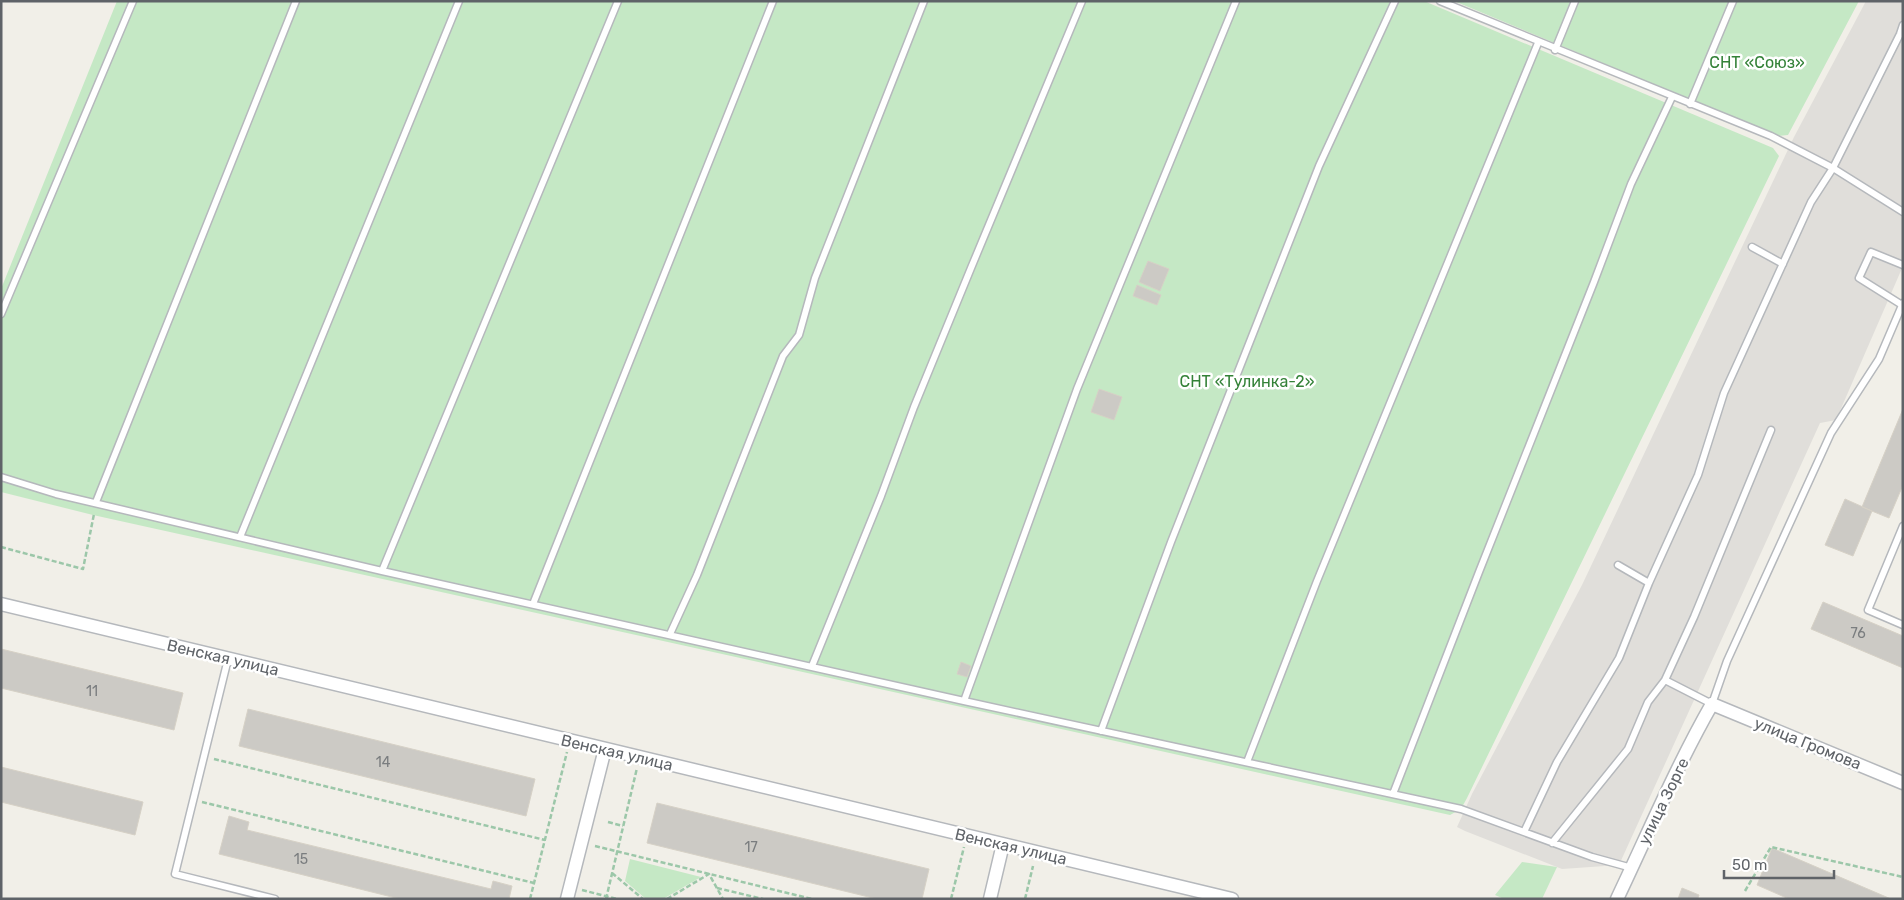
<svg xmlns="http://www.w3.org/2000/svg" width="1904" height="900" font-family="Rubik,sans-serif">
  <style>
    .industrial { fill: #e0deda }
    .green { fill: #c5e8c5 }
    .building { fill: #cccac5; stroke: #d6d1c6 }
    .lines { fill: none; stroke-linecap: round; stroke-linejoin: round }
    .lane-casing { stroke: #b5b8bc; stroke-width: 9 }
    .street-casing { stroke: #b5b8bc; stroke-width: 15 }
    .path { stroke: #9cc7a9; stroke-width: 2.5; stroke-dasharray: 5 2.5; stroke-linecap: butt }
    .lane { stroke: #fff; stroke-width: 6 }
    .street { stroke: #fff; stroke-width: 12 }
    .labels { text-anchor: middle; stroke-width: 5; stroke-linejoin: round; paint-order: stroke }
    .number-label { font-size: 14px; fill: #7a7d7f }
    .park-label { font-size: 16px; fill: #348238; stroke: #fff }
    .street-label { font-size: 16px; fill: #5f6368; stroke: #fff }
  </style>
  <rect width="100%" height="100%" fill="#f1efe8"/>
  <!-- industrial -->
  <path class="industrial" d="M1866 1H1903V266L1836 420 1820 423 1619 865 1562 869 1465 831 1457 827 1472 794 1582 585 1794 137Z"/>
  <!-- green -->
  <path class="green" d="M117 1H1424L1773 148 1779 156 1467 798 1461 809 1450 815 93 515 1 492V289Z
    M1454 1H1859L1788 135 1778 136Z
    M630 859 701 877 663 899H646L625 881Z
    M1522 862 1557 867 1542 899H1504L1495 895Z"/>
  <!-- building -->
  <path class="building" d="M1148 261 1169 269 1160 291 1139 282Z
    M1137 285 1161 295 1157 305 1133 296Z
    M1099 389 1122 397 1114 420 1091 412Z
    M1903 409V485L1889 518 1862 507Z
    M1845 499 1872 511 1853 556 1825 545Z
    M1823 602 1903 636V668L1811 629Z
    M1 649 183 693 174 730 1 688Z
    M961 662 971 666 967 677 957 674Z
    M248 709 535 779 526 816 239 746Z
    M1 767 143 802 135 835 1 802Z
    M657 803 929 869 922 899H877L647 843Z
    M229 816 249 822 247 830 491 889 493 881 512 886 509 899H400L219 854Z
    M1772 848 1891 899H1789L1757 885Z
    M1682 888 1699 895 1698 898 1699 899H1678Z"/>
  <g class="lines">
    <defs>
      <path id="lane" d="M1440 1 1771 136 1833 168 1903 212
        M1555 50 1575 1
        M1690 104 1733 1
        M1752 247 1783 264
        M1902 305 1859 278 1871 252 1903 265
        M1 314 133 1
        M1 477 56 494 382 571 964 701 1461 809 1592 857 1632 868
        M96 502 296 1
        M1903 526 1868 610 1903 625
        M240 537 459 1
        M1618 565 1649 583
        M382 571 618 1
        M533 604 773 1
        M670 634 697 575 783 356 799 335 815 278 924 1
        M228 659 175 874 275 899
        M812 666 881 496 914 407 971 268 1082 1
        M1665 680 1694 617 1771 430
        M964 701 1077 389 1236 1
        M1101 731 1171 542 1319 166 1395 1
        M1247 762 1317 581 1538 43
        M1393 794 1479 572 1594 282 1631 184 1672 97
        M1524 832 1557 762 1619 658 1649 583 1698 475 1724 393 1811 202 1833 168 1900 34 1903 25
        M1552 843 1628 749 1648 702 1665 680 1712 704 1727 661 1831 433 1879 359 1903 303"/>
      <path id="street" d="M1 604 1232 899
        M567 899 605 749
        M990 899 1003 844
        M1617 899C1648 834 1676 767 1712 704L1903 783"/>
    </defs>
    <!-- lane casing -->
    <use href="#lane" class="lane-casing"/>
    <!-- street casing -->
    <use href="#street" class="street-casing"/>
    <!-- path -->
    <path class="path" d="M1 547 83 569 94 514
      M214 759 545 840
      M202 802 534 883
      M608 822 623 826
      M595 846 812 899
      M612 873 643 899
      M717 888 763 899
      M582 890 617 899
      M1745 891 1771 847 1903 877
      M530 899 567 752
      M606 899 637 768
      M667 899 709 874 723 899
      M951 899 964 847
      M1025 899 1033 866"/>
    <!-- lane -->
    <use href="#lane" class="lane"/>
    <!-- street -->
    <use href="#street" class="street"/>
  </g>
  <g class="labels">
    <!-- number labels -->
    <g class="number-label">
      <text x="1858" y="638">76</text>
      <text x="92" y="696">11</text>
      <text x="383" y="767">14</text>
      <text x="751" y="852">17</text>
      <text x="301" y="864">15</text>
    </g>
    <!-- park labels -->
    <g class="park-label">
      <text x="1757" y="68">СНТ «Союз»</text>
      <text x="1247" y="387">СНТ «Тулинка-2»</text>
    </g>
    <!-- street labels -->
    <g class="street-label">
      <text transform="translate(223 657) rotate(13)" y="6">Венская улица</text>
      <text transform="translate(1808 743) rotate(22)" y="6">улица Громова</text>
      <text transform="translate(617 752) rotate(13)" y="6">Венская улица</text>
      <text transform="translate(1663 801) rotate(-64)" y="6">улица Зорге</text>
      <text transform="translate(1011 846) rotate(13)" y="6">Венская улица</text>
    </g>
  </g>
  <!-- border -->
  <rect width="1904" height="900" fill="none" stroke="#5f6368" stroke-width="5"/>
  <!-- scale -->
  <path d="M1724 870v8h110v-8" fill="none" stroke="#5f6368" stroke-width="2.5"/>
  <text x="1732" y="870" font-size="15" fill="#5f6368" stroke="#ffffff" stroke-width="4" paint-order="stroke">50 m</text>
</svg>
